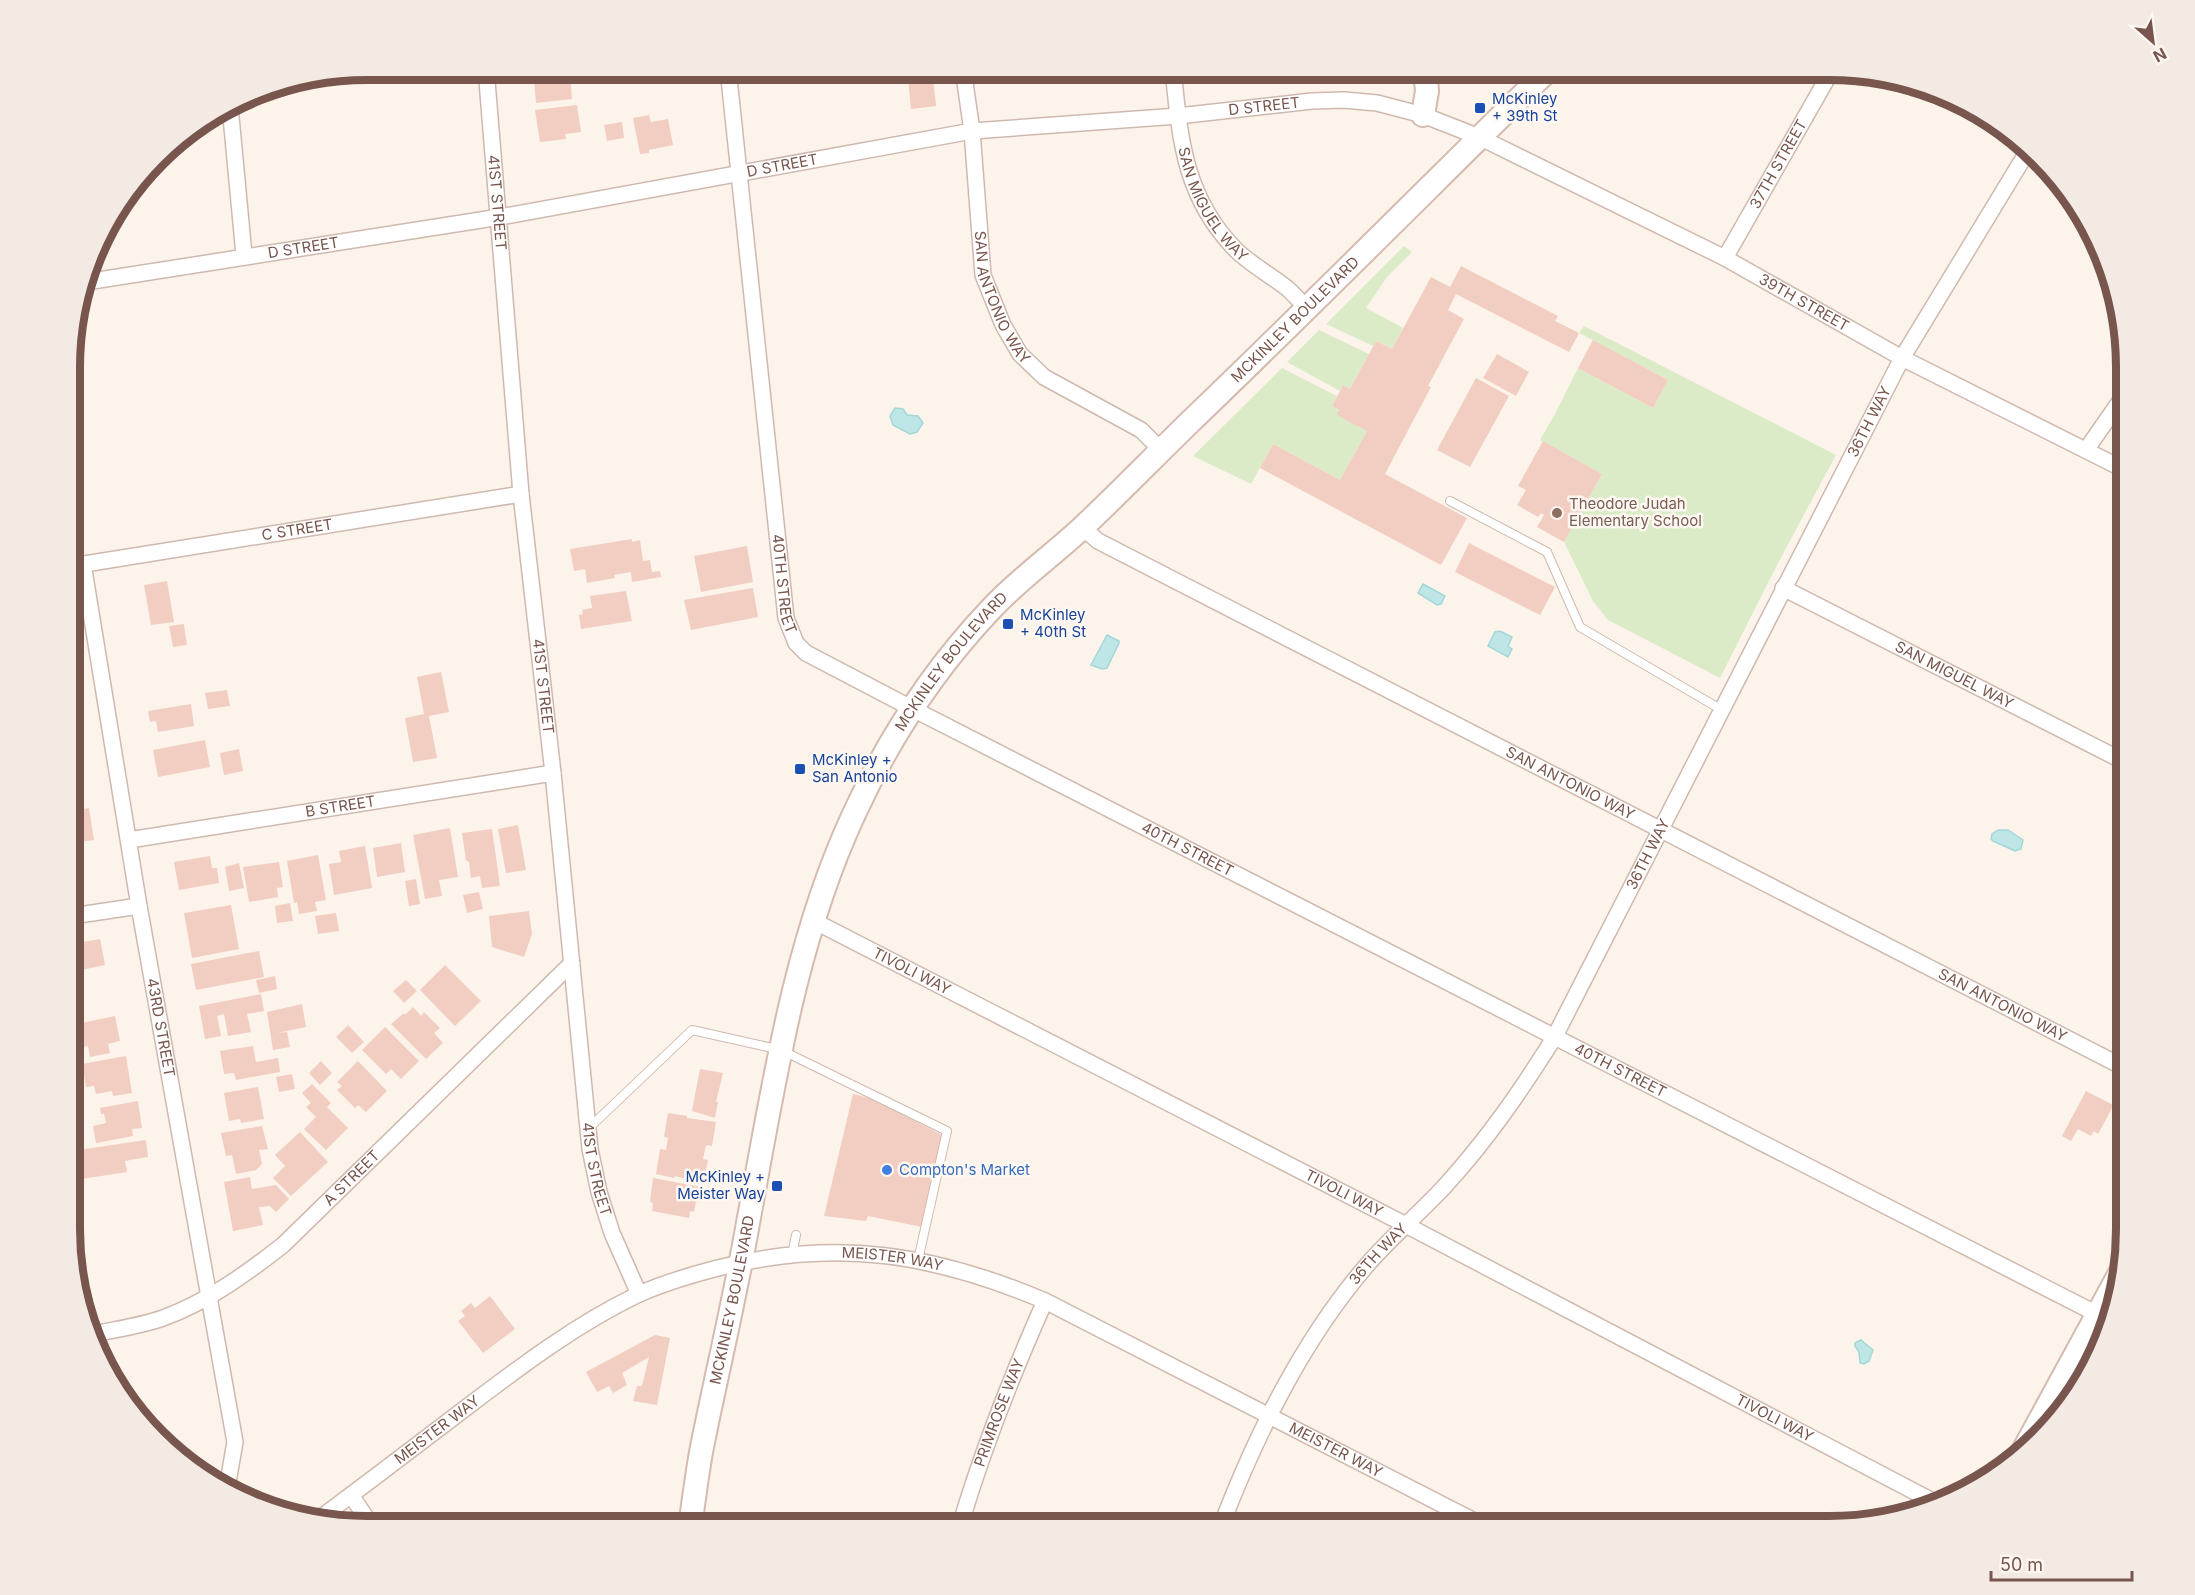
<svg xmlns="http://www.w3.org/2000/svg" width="2195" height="1595" font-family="Inter,sans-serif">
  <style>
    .green { fill: #dbebc8 }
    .water { fill: #bee6e7; stroke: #a4d7d8; stroke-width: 1.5 }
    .building { fill: #f2cec2 }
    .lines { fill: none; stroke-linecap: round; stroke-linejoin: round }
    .lane-casing { stroke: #cfb9af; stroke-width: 10 }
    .street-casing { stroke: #cfb9af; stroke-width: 18 }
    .secondary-casing { stroke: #d5bbaf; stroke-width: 26 }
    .lane { stroke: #fff; stroke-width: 8 }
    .street { stroke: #fff; stroke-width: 15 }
    .secondary { stroke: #fff; stroke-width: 22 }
    .transit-dot { fill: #1a4fb4; stroke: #fff7f1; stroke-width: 2 }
    .education-dot { fill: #8d6e63; stroke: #fff7f1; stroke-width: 2 }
    .shop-dot { fill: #3f7fe0; stroke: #fff7f1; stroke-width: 2 }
    .labels { text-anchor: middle; stroke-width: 5; stroke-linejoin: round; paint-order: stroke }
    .transit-label { font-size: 15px; fill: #164399; stroke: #fff7f1; text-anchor: start }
    .street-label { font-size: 15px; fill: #78564d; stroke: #fff7f1 }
    .education-label { font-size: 15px; fill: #785e54; stroke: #fff7f1; text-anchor: start }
    .shop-label { font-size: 15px; fill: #366cbe; stroke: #fff7f1; text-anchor: start }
    .rim { fill: none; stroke: #78564d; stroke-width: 8 }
  </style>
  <rect width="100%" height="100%" fill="#fcf3ea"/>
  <!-- green -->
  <path class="green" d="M1404 246 1412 252 1387 277 1366 308 1403 328 1392 349 1376 341 1373 346 1326 324Z
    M1584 326 1836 455 1777 565 1720 678 1608 620 1593 601 1564 542 1602 474 1540 440 1556 412 1578 368 1653 408 1668 380 1579 333Z
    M1319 330 1369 354 1350 389 1343 386 1340 391 1287 362Z
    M1282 368 1337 396 1332 406 1367 431 1340 480 1273 444 1251 484 1193 456Z"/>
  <!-- water -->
  <path class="water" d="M895 408 903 409 907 415 918 416 923 423 917 432 910 434 893 425 890 416Z
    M1423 584 1445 596 1441 604 1437 605 1418 593Z
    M1500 631 1512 637 1508 646 1512 649 1508 657 1488 646 1495 632Z
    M1107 635 1119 641V643L1107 668 1102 669 1091 665Z
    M1998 830H2008L2023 840 2021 849 2015 851 1993 841 1991 839 1992 834Z
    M1861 1340 1873 1350 1869 1361 1864 1364 1860 1363 1859 1352 1855 1346V1343Z"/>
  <!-- building -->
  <path class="building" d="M412 69H442V71L412 74Z
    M580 69H597L598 76 581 78Z
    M907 69H932L936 106 911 109Z
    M570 75 572 99 536 103 534 79Z
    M577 105 581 132 565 134 566 139 540 142 535 110Z
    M649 115 651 122 668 119 673 145 649 150V153L640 154 633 118Z
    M622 122 624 138 607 141 604 125Z
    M1461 266 1558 316 1555 321 1579 333 1569 352 1456 294 1448 310 1464 319 1428 386 1431 387 1385 474 1467 518 1441 565 1260 468 1273 444 1340 480 1367 431 1337 415 1339 410 1332 406 1340 391 1343 385 1350 389 1376 341 1392 349 1431 277 1450 287Z
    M1593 340 1668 380 1653 408 1578 368Z
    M1497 354 1529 372 1516 396 1483 378Z
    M1476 378 1509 396 1470 467 1437 450Z
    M1543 441 1602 474 1564 542 1537 527 1544 515 1541 513 1538 517 1517 505 1526 490 1518 486Z
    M632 539V542L640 540 643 561 650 560 652 572 660 571 661 577 632 582 631 572 614 575 615 578 587 583 585 569 574 571 570 549Z
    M1469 543 1555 587 1540 615 1455 572Z
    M747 546 753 582 701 592 694 556Z
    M167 581 174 622 151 625 144 585Z
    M753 588 758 617 691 630 684 600Z
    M626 591 632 621 581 629 579 615 583 614 582 610 592 608 590 596Z
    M184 624 187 645 173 647 169 626Z
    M441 672 449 712 429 716 437 758 413 762 405 718 424 714 417 677Z
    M227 690 230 706 208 709 205 693Z
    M191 704 194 726 158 732 156 721 150 722 148 711Z
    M205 740 210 767 158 777 153 750Z
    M239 749 243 771 224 775 220 753Z
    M89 808 94 840 72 843V811Z
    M518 825 526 870 506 873 498 829Z
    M450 828 458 877 439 880 442 896 425 899 413 835Z
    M492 829 500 886 482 888 480 876 471 878 469 862 466 860 462 833Z
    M401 843 405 872 377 877 373 848Z
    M365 846 372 888 334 895 329 864 341 862 339 851Z
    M318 855 326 900 315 902 317 911 299 914 297 902 294 903 287 861Z
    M210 856 212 868H217L219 883 179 890 174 862Z
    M279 862 283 887 277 888 278 897 249 902 243 867Z
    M239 863 244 888 229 891 225 867Z
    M416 879 420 904 409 906 405 881Z
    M479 892 483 909 467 913 463 895Z
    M290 903 293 921 277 923 275 906Z
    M231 905 239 949 192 958 184 913Z
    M529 911 532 934 524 957 492 947 489 916Z
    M336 913 339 931 318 934 315 916Z
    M100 939 105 965 72 972V944Z
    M259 951 264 977 196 990 191 964Z
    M445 965 481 1001 455 1026 420 990Z
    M275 976 277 989 259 993 256 980Z
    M406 980 417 991 404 1003 393 991Z
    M261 994 264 1011 247 1014 251 1032 228 1036 224 1014 217 1016 221 1036 205 1039 199 1006Z
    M302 1004 306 1027 277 1033 287 1032 290 1047 273 1050 267 1012Z
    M413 1007 421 1016 424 1012 440 1028 434 1033 443 1043 426 1059 391 1024 404 1013 405 1015Z
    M115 1016 120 1041 108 1044 110 1053 90 1057 88 1046 74 1049 72 1025Z
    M348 1025 364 1042 352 1053 336 1037Z
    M385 1027 419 1061 401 1079 391 1069 386 1074 362 1050Z
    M253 1046 256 1062 278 1058 280 1072 236 1080 234 1073 224 1074 220 1051Z
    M126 1056 132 1093 113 1096 112 1091 96 1094 94 1086 86 1087 82 1064Z
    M321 1061 332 1073 320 1085 309 1073Z
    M358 1061 387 1091 366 1112 358 1105 355 1108 337 1090 342 1086 337 1082Z
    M700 1069 723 1073 716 1102H718L715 1118 692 1111Z
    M292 1074 295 1089 279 1092 276 1077Z
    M312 1084 331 1103 327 1107 348 1128 326 1150 304 1129 316 1117 306 1107 311 1103 302 1093Z
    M258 1087 264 1119 241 1123 240 1119 229 1121 224 1093Z
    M2086 1091 2113 1105 2111 1110 2098 1134 2094 1131 2091 1136 2078 1129 2071 1141 2062 1136Z
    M853 1094 873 1099 942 1135 922 1227 868 1216 866 1221 824 1216Z
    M138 1101 142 1128 132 1129 133 1136 96 1143 93 1126 106 1123 104 1114H101L100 1108Z
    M668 1113 687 1116V1118L716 1122 712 1146 706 1145 703 1159 708 1160 703 1184 675 1176 674 1178 656 1174 660 1149 666 1150 668 1138 664 1137Z
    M262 1126 268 1149 259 1150 262 1164 256 1170 236 1174 232 1155 226 1156 221 1133Z
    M300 1132 328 1162 291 1196 273 1178 285 1166 275 1155Z
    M146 1140 148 1157 125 1161 127 1172 75 1180 72 1151Z
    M250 1177 252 1189 276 1185 289 1199 276 1212 270 1206 259 1207 263 1225 233 1231 224 1182Z
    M653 1178 701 1187 698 1202 696 1201 694 1212 690 1211 689 1218 652 1211 653 1203 650 1202Z
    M490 1296 515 1329 483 1353 458 1321 465 1316 461 1311 471 1303 475 1308Z
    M655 1335 670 1338 657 1405 633 1401 637 1386H642L649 1357 622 1373 627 1385 613 1393 609 1386 597 1392 586 1372Z"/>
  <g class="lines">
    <defs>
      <path id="lane" d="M1450 501 1547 552 1580 627 1722 710
        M589 1128 692 1030 781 1050 947 1131 918 1260
        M792 1255 796 1235"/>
      <g id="street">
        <path id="s1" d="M486 69 521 494 553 773 590 1149 599 1192 612 1233 639 1294"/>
        <path id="s2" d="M728 69 786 618 796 643 806 653 913 709 2097 1314"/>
        <path id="s3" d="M963 69 972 131 983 275 1003 325 1020 354 1044 377 1141 430 1161 450"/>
        <path id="s4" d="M1173 69C1180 139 1184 198 1237 251 1253 266 1272 276 1288 289 1295 295 1301 303 1307 309"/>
        <path d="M230 106 244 255"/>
        <path id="s5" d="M1725 258 1832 70"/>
        <path id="s6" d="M86 282 500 217 972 131 1178 116 1312 101 1344 100 1377 103 1423 115 1479 137 1725 258 1902 358 2125 470"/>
        <path d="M2086 450 2125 394"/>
        <path id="s7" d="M1082 527 1098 541 2125 1068"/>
        <path id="s8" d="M83 564 139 906 235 1442 227 1488"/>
        <path id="s9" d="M72 566 521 494"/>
        <path id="s10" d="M1783 588 2125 762"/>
        <path id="s11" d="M129 840 553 773"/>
        <path d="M72 916 139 906"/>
        <path id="s12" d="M812 920 1406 1225 1938 1504"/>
        <path id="s13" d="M94 1334C117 1329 141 1326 163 1318 207 1302 246 1274 283 1245L572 963"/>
        <path d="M351 1495 371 1525"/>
        <path id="s14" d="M319 1519C370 1481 420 1443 471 1404 524 1364 577 1324 637 1295 663 1283 691 1275 718 1268 837 1238 934 1254 1045 1301L1484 1526"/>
        <path id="s15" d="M960 1526C983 1448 1012 1375 1045 1301"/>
        <path id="s16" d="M1221 1526C1257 1433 1302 1341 1367 1265 1391 1237 1419 1214 1444 1187 1487 1140 1520 1092 1554 1038L1902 358 2029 149"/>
      </g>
      <g id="secondary">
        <path d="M1423 115 1427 91 1425 69"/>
        <path d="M2023 1451 2120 1273"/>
        <path id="s17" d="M690 1526C694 1500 697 1473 702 1447 717 1372 735 1298 748 1223 774 1084 794 943 854 814 888 740 935 668 991 609 1019 579 1053 555 1083 527 1119 493 1154 457 1190 422 1311 306 1429 187 1549 69"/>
      </g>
    </defs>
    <!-- lane casing -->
    <use href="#lane" class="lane-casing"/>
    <!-- street casing -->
    <use href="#street" class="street-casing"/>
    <!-- secondary casing -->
    <use href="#secondary" class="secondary-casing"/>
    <!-- lane -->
    <use href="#lane" class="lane"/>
    <!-- street -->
    <use href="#street" class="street"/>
    <!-- secondary -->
    <use href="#secondary" class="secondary"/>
  </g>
  <!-- markers -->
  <g class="transit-dot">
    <rect x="1474" y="102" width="12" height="12" rx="3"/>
    <rect x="1002" y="618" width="12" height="12" rx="3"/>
    <rect x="794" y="763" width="12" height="12" rx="3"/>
    <rect x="771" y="1180" width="12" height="12" rx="3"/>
  </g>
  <circle class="education-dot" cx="1557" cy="513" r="6"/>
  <circle class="shop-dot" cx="887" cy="1170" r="6"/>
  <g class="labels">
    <!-- transit labels -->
    <g class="transit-label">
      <text x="1492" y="104">McKinley<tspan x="1492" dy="17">+ 39th St</tspan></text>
      <text x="1020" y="620">McKinley<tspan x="1020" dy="17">+ 40th St</tspan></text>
      <text x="812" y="765">McKinley +<tspan x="812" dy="17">San Antonio</tspan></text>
      <text x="765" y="1182" text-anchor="end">McKinley +<tspan x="765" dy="17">Meister Way</tspan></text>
    </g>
    <!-- street labels -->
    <g class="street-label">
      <text dy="5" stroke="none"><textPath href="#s6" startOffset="1192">D STREET</textPath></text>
      <text dy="5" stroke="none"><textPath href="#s5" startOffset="108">37TH STREET</textPath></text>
      <text dy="5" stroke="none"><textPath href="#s6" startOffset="706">D STREET</textPath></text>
      <text dy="5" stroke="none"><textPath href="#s1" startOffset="134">41ST STREET</textPath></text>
      <text dy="5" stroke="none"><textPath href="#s4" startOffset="144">SAN MIGUEL WAY</textPath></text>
      <text dy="5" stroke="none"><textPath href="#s6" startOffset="220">D STREET</textPath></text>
      <text dy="5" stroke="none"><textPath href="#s3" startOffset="234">SAN ANTONIO WAY</textPath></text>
      <text dy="5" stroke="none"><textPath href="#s6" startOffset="1778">39TH STREET</textPath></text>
      <text dy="5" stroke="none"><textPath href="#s17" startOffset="1400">MCKINLEY BOULEVARD</textPath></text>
      <text dy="5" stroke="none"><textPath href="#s16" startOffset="1288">36TH WAY</textPath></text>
      <text dy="5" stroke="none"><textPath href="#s9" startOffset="228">C STREET</textPath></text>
      <text dy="5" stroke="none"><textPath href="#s2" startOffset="518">40TH STREET</textPath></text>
      <text dy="5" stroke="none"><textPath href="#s17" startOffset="914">MCKINLEY BOULEVARD</textPath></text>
      <text dy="5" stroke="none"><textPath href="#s10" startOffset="192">SAN MIGUEL WAY</textPath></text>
      <text dy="5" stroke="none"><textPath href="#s1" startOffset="620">41ST STREET</textPath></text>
      <text dy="5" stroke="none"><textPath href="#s7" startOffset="552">SAN ANTONIO WAY</textPath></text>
      <text dy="5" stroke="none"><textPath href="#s11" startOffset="214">B STREET</textPath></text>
      <text dy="5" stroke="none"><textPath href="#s2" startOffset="1022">40TH STREET</textPath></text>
      <text dy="5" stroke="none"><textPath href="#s16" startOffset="802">36TH WAY</textPath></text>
      <text dy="5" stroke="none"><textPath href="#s12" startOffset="112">TIVOLI WAY</textPath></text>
      <text dy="5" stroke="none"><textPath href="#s7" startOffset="1038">SAN ANTONIO WAY</textPath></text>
      <text dy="5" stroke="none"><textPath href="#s8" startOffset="470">43RD STREET</textPath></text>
      <text dy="5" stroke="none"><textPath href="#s2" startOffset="1508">40TH STREET</textPath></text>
      <text dy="5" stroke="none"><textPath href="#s1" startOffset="1106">41ST STREET</textPath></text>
      <text dy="5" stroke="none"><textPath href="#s13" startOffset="308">A STREET</textPath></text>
      <text dy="5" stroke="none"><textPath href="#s12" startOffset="598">TIVOLI WAY</textPath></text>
      <text dy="5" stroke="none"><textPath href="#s16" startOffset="316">36TH WAY</textPath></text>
      <text dy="5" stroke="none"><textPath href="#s14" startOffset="651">MEISTER WAY</textPath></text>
      <text dy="5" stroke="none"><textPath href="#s17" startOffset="230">MCKINLEY BOULEVARD</textPath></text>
      <text dy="5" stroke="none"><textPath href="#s15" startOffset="120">PRIMROSE WAY</textPath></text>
      <text dy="5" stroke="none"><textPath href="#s12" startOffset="1084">TIVOLI WAY</textPath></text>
      <text dy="5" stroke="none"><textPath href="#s14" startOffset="148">MEISTER WAY</textPath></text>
      <text dy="5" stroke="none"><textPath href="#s14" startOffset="1137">MEISTER WAY</textPath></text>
    </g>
    <!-- education labels -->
    <g class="education-label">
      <text x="1569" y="509">Theodore Judah<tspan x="1569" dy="17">Elementary School</tspan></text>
    </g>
    <!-- shop labels -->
    <g class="shop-label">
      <text x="899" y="1175">Compton's Market</text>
    </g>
  </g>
  <!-- crop -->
  <path d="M0 0H2195V1595H0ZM367 80H1829A287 287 0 0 1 2116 367V1229A287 287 0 0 1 1829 1516H367A287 287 0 0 1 80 1229V367A287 287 0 0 1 367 80Z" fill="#f4eae4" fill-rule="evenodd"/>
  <path class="rim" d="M367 80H1829A287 287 0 0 1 2116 367V1229A287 287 0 0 1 1829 1516H367A287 287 0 0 1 80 1229V367A287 287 0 0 1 367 80Z"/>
  <!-- north arrow -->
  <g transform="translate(2153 42) rotate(152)" stroke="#fff7f1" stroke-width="4.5" paint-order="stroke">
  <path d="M0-4.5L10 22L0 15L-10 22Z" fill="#78564d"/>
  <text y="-9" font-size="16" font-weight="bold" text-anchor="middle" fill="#78564d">N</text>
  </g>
  <!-- scale -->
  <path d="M1991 1571v9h141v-9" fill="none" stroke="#78564d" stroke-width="3"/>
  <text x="2000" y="1571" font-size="18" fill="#78564d" stroke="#fff7f1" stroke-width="4.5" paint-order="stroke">50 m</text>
</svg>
